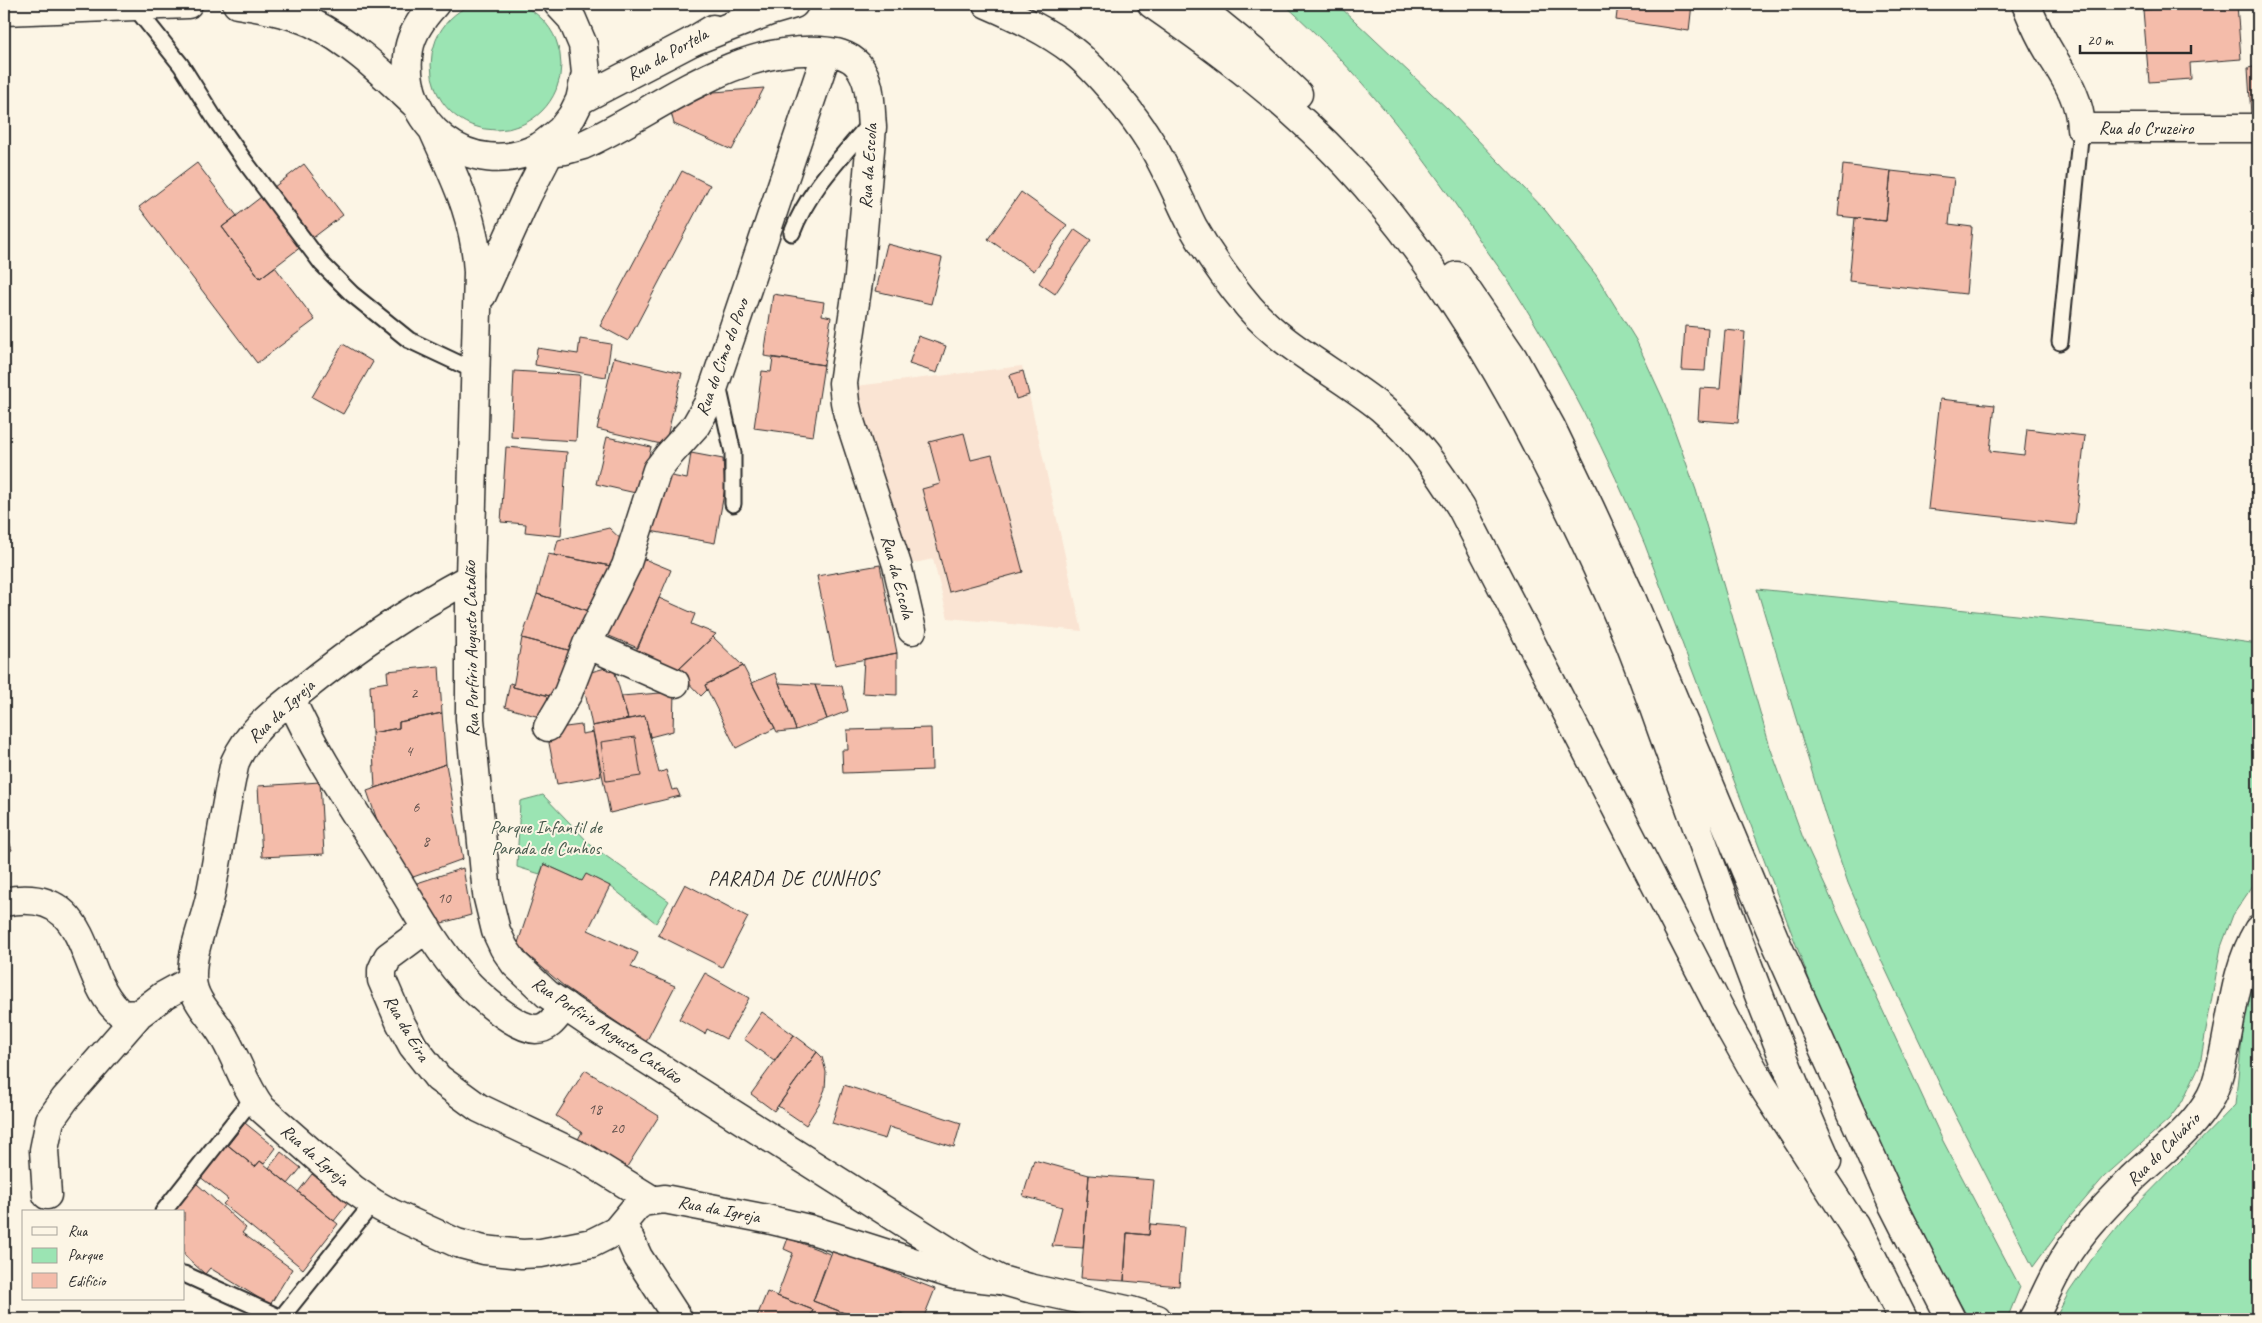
<svg xmlns="http://www.w3.org/2000/svg" width="2262" height="1323" font-family="Caveat,sans-serif">
  <style>
    .built { fill: #fae4d3 }
    .green { fill: #9be4b3; stroke: #63886f }
    .building { fill: #f4bcaa; stroke: #2b2b2b }
    .lines { fill: none; stroke-linecap: round; stroke-linejoin: round }
    .lane-casing { stroke: #2b2b2b; stroke-width: 19 }
    .street-casing { stroke: #2b2b2b; stroke-width: 31 }
    .primary-casing { stroke: #2b2b2b; stroke-width: 31 }
    .highway-casing { stroke: #2b2b2b; stroke-width: 31 }
    .lane { stroke: #fcf5e5; stroke-width: 15 }
    .street { stroke: #fcf5e5; stroke-width: 28 }
    .primary { stroke: #fcf5e5; stroke-width: 28 }
    .highway { stroke: #fcf5e5; stroke-width: 28 }
    .labels { text-anchor: middle; stroke-width: 4; stroke-linejoin: round; paint-order: stroke }
    .number-label { font-size: 15px; fill: #5d4f4b }
    .street-label { font-size: 18px; fill: #2b2b2b; stroke: #fcf5e5 }
    .park-label { font-size: 18px; fill: #47594d; stroke: #fcf5e5 }
    .quarter-label { font-size: 20px; letter-spacing: 1px; fill: #2b2b2b; stroke: #fcf5e5 }
  </style>
  <rect width="100%" height="100%" fill="#fcf5e5"/>
  <filter id="ink" filterUnits="userSpaceOnUse"><feTurbulence type="fractalNoise" baseFrequency=".02" numOctaves="2"/><feDisplacementMap in="SourceGraphic" scale="10" xChannelSelector="R" yChannelSelector="G"/><feConvolveMatrix kernelMatrix="1 2 1 2 8 2 1 2 1" color-interpolation-filters="sRGB"/></filter>
  <g filter="url(#ink)">
    <!-- built -->
    <path class="built" d="M1022 366 1029 395 1082 631 948 618 933 559 910 564 901 549 857 392 856 386Z"/>
    <!-- green -->
    <path class="green" d="M431 65a65 65 0 1 1 130 0a65 65 0 1 1-130 0Z
      M1284 4H1337L1449 110 1545 210 1596 275 1636 340 1663 399 1696 490 1770 747 1803 838 1943 1141 2020 1287 2007 1319H1969L1912 1220 1837 1053 1645 545C1608 456 1564 368 1512 286 1499 267 1485 249 1473 230 1417 147 1359 71 1284 4Z
      M1757 589 2155 629 2258 644V878L2233 915 2221 947 2200 1064 2182 1102 2169 1119 2104 1177 2069 1218 2033 1267 1942 1089 1882 962 1848 883 1825 815Z
      M543 795 592 846 669 901 656 923 610 886 582 881 544 864 540 874 517 867 520 801Z
      M2258 954V1319H2055L2069 1292 2094 1256 2128 1214 2235 1105 2247 993Z"/>
    <!-- building -->
    <path class="building" d="M1618 4H1692L1689 31 1616 20Z
      M2237 4 2241 59 2190 63 2191 79 2149 82 2143 10Z
      M2258 66V115H2251L2248 68Z
      M764 88 732 150 674 124 671 112 714 92Z
      M197 163 237 216 222 227 260 278 275 267 315 320 257 363 139 207Z
      M304 164 343 215 260 278 222 227Z
      M1843 165 1891 171 1886 221 1838 216Z
      M682 171 710 185 628 341 600 326Z
      M1891 171 1954 178 1949 224 1972 227 1966 294 1849 281 1855 218 1886 221Z
      M1021 192 1067 225 1034 271 988 239Z
      M1075 229 1091 240 1055 294 1039 283Z
      M887 244 942 258 931 304 876 291Z
      M773 294 824 302 822 315 831 317 824 365 764 356Z
      M1685 326 1708 328 1705 371 1682 370Z
      M1725 330 1745 332 1738 423 1698 420 1700 388 1720 389Z
      M918 336 946 346 937 373 909 364Z
      M580 339 611 344 606 377 535 365 537 348 578 354Z
      M343 344 373 362 343 414 312 397Z
      M614 357 682 373 665 445 597 429Z
      M773 358 824 365 813 436 754 428 762 371 771 372Z
      M514 371 580 375 576 441 511 437Z
      M1023 371 1029 395 1016 399 1010 375Z
      M1940 399 1995 405 1990 451 2024 455 2027 429 2085 436 2075 525 1928 509Z
      M964 433 971 460 992 455 1023 572 949 592 922 489 940 484 929 442Z
      M607 437 651 447 640 494 596 484Z
      M506 447 567 452 561 536 525 532 526 524 501 522Z
      M691 453 723 459 725 488 715 543 650 531 661 474 687 479Z
      M609 528 625 543 616 567 554 555 558 540Z
      M548 554 616 567 589 611 537 594Z
      M637 556 671 570 638 648 602 633Z
      M880 565 897 653 835 665 817 576Z
      M537 594 589 611 572 651 522 638Z
      M659 598 695 614 691 624 716 634 677 671 632 660Z
      M713 637 743 666 705 685 707 690 701 696 677 671Z
      M522 638 572 651 554 697 513 687Z
      M897 653V695L862 693 864 659Z
      M439 666 442 713 399 722V728L372 733 370 685 388 682 387 671Z
      M613 666 628 719 592 726 584 687 587 673Z
      M743 666 775 728 736 748 705 685Z
      M775 673 779 683 796 730 777 732 752 683Z
      M510 683 513 684V687L554 697 546 719 505 707Z
      M779 683 815 685 827 719 796 730Z
      M815 685 842 686 848 711 827 719Z
      M674 692 673 731 650 737 645 716 628 719 621 696Z
      M442 713 446 764 375 788 372 733 399 728V722Z
      M645 716 659 773 666 770 672 790 677 789 680 796 610 813 592 726Z
      M581 725 582 734 593 732 601 776 557 784 549 743 558 728Z
      M931 728 932 770 843 773 842 750H848L847 730Z
      M635 737 641 776 606 781 601 742Z
      M446 764 463 859 405 880 371 822 377 820 367 791Z
      M320 782 324 854 262 857 258 786Z
      M4 826 12 850 4 853Z
      M544 864 582 881 586 874 610 886 588 930 638 953 631 967 675 986 646 1042 565 987 517 946Z
      M463 868 471 915 431 926 408 886Z
      M685 884 748 917 722 967 658 935Z
      M705 973 749 998 726 1039 707 1029 705 1034 679 1019Z
      M762 1012 794 1035 774 1061 744 1039Z
      M794 1035 817 1052 774 1111 751 1094Z
      M817 1052 822 1057 826 1072 825 1089 819 1104 806 1125 778 1106Z
      M585 1070 659 1116 623 1173 576 1143 582 1132 556 1116Z
      M844 1085 961 1123 954 1147 889 1127 885 1139 832 1123Z
      M245 1123 276 1148 264 1164 260 1161 255 1167 228 1145Z
      M225 1143 255 1167 260 1161 264 1164 338 1224 303 1269 223 1204 228 1199 199 1176Z
      M281 1152 301 1168 288 1184 269 1168Z
      M1034 1160 1089 1175 1083 1248 1052 1246 1062 1207 1023 1196Z
      M312 1174 348 1203 334 1221 298 1192Z
      M1089 1175 1154 1180 1149 1235 1127 1233 1124 1281 1081 1278Z
      M196 1183 246 1228 242 1233 292 1269 270 1305 210 1268 205 1274 184 1255V1212H170Z
      M1150 1224 1184 1227 1179 1286 1124 1281 1127 1233 1149 1235Z
      M788 1238 830 1254 813 1301 860 1319H809L813 1310 777 1296 793 1253 784 1249Z
      M833 1249 935 1289 923 1319H916L900 1313 898 1319H860L813 1301Z
      M767 1292 813 1310 809 1319H756Z"/>
    <g class="lines">
      <defs>
        <path id="lane" d="M134 6 181 65 215 119 246 163 322 264 352 294 409 340 475 371
          M792 233C808 190 842 157 870 123
          M2060 342 2081 128
          M718 385 733 453V504
          M163 1212 253 1098
          M184 1274 281 1318 373 1203"/>
        <path id="street" d="M2026 4C2033 21 2040 37 2050 53 2065 78 2080 98 2081 128H2258
          M530 154 565 150 583 145C658 111 732 46 820 51 835 52 848 54 858 65 872 82 870 107 872 127L859 276 843 383 845 402 848 415 897 565 912 630
          M470 578C408 611 356 646 302 690 276 711 249 730 235 762 225 807 219 852 210 897 204 924 191 951 192 979 193 1003 215 1019 225 1039 239 1064 244 1085 262 1109L353 1189 373 1203 391 1213 457 1243 484 1250 522 1254 541 1253 592 1243 616 1231 636 1207 643 1202 664 1199 767 1219 809 1229 954 1275 1000 1280
          M587 644 675 683
          M291 699C316 756 352 807 385 860 410 899 432 943 462 977 477 994 514 1028 536 1029 550 1029 557 1015 565 1006
          M548 727 568 693 587 644 626 566 657 470 668 456 696 425 708 404 827 52
          M4 902C97 884 76 981 123 1015L139 1014 163 996 192 980
          M427 928 388 957 382 970V980L400 1022 413 1046 438 1078 479 1108 584 1158 652 1200
          M47 1195 44 1150 50 1120 65 1099 139 1014
          M623 1224 638 1257 678 1319
          M2033 1319C2044 1299 2052 1278 2064 1259 2082 1229 2109 1203 2133 1178 2160 1152 2193 1130 2211 1096 2217 1085 2220 1070 2223 1057 2233 1013 2235 969 2258 930"/>
        <path id="primary" d="M237 4C262 8 288 12 312 23 351 42 383 74 415 104
          M435 4C423 17 412 32 409 49 397 123 471 183 539 147 546 143 553 136 560 131
          M4 11 188 4
          M580 100 693 41 713 29
          M434 132C456 181 475 217 478 272L470 578V719L487 894 496 931 504 948 515 964 547 994 591 1024 969 1264 1001 1280 1029 1288 1131 1311 1157 1319
          M482 295 527 196 561 130 572 116 580 100 586 73 583 45 572 19 558 4"/>
        <path id="highway" d="M987 4C1017 17 1047 31 1073 51 1098 71 1134 115 1151 143 1167 170 1179 199 1193 227 1209 255 1228 282 1249 307 1285 349 1338 373 1381 408 1414 436 1438 470 1461 507L1727 1023 1762 1085 1864 1242
          M1152 4C1221 52 1289 103 1347 165 1419 242 1477 332 1526 424 1563 495 1599 567 1629 641 1647 686 1662 732 1679 777 1726 906 1771 1035 1827 1161
          M1195 4 1255 53 1298 94
          M693 41 770 11 794 4
          M1457 276 1513 358 1551 427 1590 508 1630 595 1774 938 1893 1205 1951 1319
          M1856 1225 1903 1319"/>
      </defs>
      <!-- lane casing -->
      <use href="#lane" class="lane-casing"/>
      <!-- street casing -->
      <use href="#street" class="street-casing"/>
      <!-- primary casing -->
      <use href="#primary" class="primary-casing"/>
      <!-- highway casing -->
      <use href="#highway" class="highway-casing"/>
      <!-- lane -->
      <use href="#lane" class="lane"/>
      <!-- street -->
      <use href="#street" class="street"/>
      <!-- primary -->
      <use href="#primary" class="primary"/>
      <!-- highway -->
      <use href="#highway" class="highway"/>
    </g>
  </g>
  <g class="labels">
    <!-- number labels -->
    <g class="number-label">
      <text x="414" y="698">2</text>
      <text x="409" y="756">4</text>
      <text x="416" y="812">6</text>
      <text x="426" y="846">8</text>
      <text x="444" y="903">10</text>
      <text x="595" y="1114">18</text>
      <text x="617" y="1133">20</text>
    </g>
    <!-- street labels -->
    <g class="street-label">
      <text transform="translate(667 54) rotate(-29)" y="6">Rua da Portela</text>
      <text x="2146" y="134">Rua do Cruzeiro</text>
      <text transform="translate(868 166) rotate(-86)" y="6">Rua da Escola</text>
      <text transform="translate(722 357) rotate(-70)" y="6">Rua do Cimo do Povo</text>
      <text transform="translate(898 577) rotate(75)" y="6">Rua da Escola</text>
      <text transform="translate(471 649) rotate(-91)" y="6">Rua Porfírio Augusto Catalão</text>
      <text transform="translate(281 711) rotate(-43)" y="6">Rua da Igreja</text>
      <text transform="translate(407 1028) rotate(60)" y="6">Rua da Eira</text>
      <text transform="translate(607 1030) rotate(34)" y="6">Rua Porfírio Augusto Catalão</text>
      <text transform="translate(2163 1149) rotate(-45)" y="6">Rua do Calvário</text>
      <text transform="translate(315 1155) rotate(41)" y="6">Rua da Igreja</text>
      <text transform="translate(719 1209) rotate(11)" y="6">Rua da Igreja</text>
    </g>
    <!-- park labels -->
    <g class="park-label">
      <text x="546" y="833">Parque Infantil de<tspan x="546" dy="21">Parada de Cunhos</tspan></text>
    </g>
    <!-- quarter labels -->
    <g class="quarter-label">
      <text x="793" y="885">PARADA DE CUNHOS</text>
    </g>
  </g>
  <!-- margin -->
  <rect width="2262" height="1323" fill="none" stroke="#fcf5e5" stroke-width="20"/>
  <rect x="10" y="10" width="2242" height="1303" fill="none" stroke="#2b2b2b" stroke-width="2" filter="url(#ink)"/>
  <!-- legend -->
  <rect x="22" y="1210" width="162" height="90" fill="#fcf5e5" stroke="#a8a49b"/>
  <rect x="32" y="1227" width="25" height="8" fill="#fcf5e5" stroke="#a8a49b"/>
  <text x="68" y="1236" font-size="15" fill="#2b2b2b">Rua</text>
  <rect x="32" y="1248" width="25" height="15" fill="#9be4b3" stroke="#a8a49b"/>
  <text x="68" y="1260" font-size="15" fill="#2b2b2b">Parque</text>
  <rect x="32" y="1273" width="25" height="15" fill="#f4bcaa" stroke="#a8a49b"/>
  <text x="68" y="1286" font-size="15" fill="#2b2b2b">Edifício</text>
  <!-- scale -->
  <path d="M2080 45v8h111v-8" fill="none" stroke="#2b2b2b" stroke-width="2.5"/>
  <text x="2087" y="45" font-size="15" fill="#2b2b2b" stroke="#fcf5e5" stroke-width="4" paint-order="stroke">20 m</text>
</svg>
